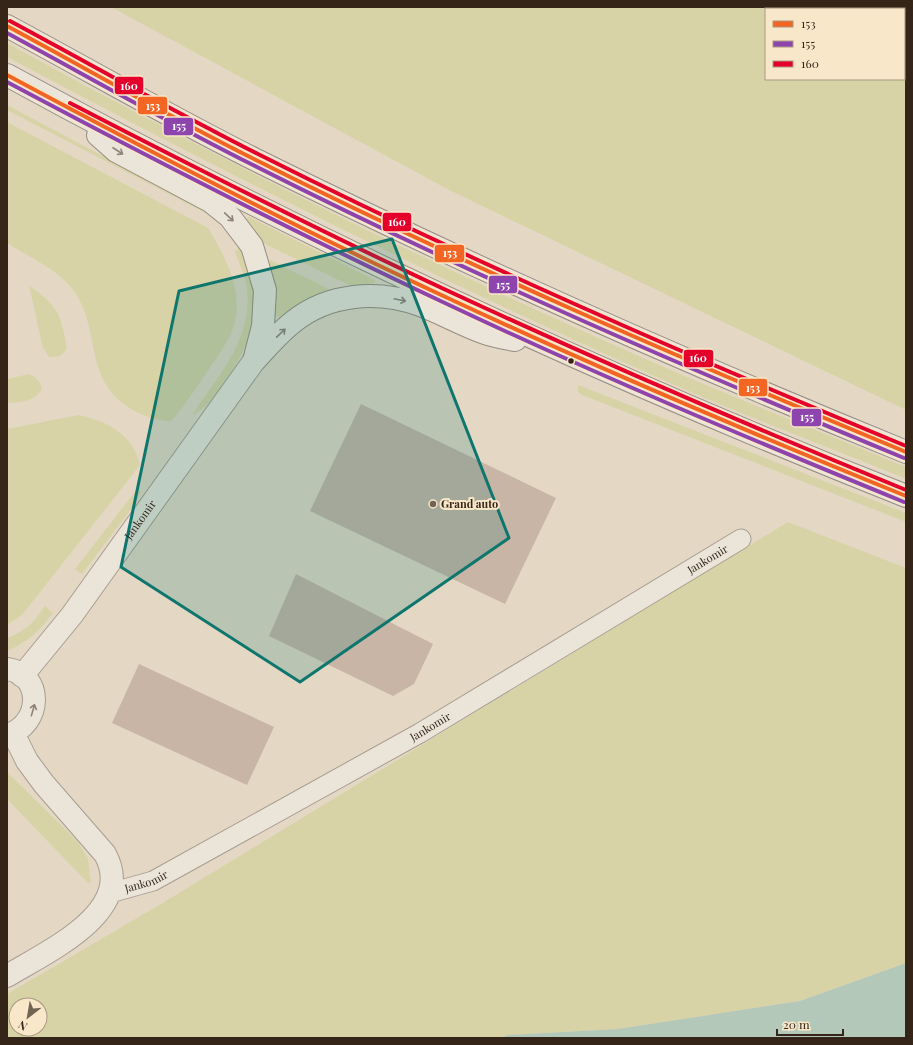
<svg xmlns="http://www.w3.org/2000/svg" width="913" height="1045" font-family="'Playfair Display',serif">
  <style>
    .green { fill: #d7d3a6; fill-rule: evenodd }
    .water { fill: #b3c8b9 }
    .building { fill: #c8b5a6 }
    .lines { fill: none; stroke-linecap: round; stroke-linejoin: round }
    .minor-casing { stroke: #a89d90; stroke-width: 21 }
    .tertiary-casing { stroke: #a89d90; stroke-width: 24 }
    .secondary-casing { stroke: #978c80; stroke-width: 24 }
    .minor { stroke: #ebe4d9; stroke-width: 19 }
    .tertiary { stroke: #ebe4d9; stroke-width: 22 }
    .secondary { stroke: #ebe4d9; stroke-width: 22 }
    .bus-1-casing { stroke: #f8e7c8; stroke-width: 7 }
    .bus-2-casing { stroke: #f8e7c8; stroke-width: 7 }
    .bus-3-casing { stroke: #f8e7c8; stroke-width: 7 }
    .bus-1 { stroke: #f26522; stroke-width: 4 }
    .bus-2 { stroke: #8e44ad; stroke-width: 4 }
    .bus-3 { stroke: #e4002b; stroke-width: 4 }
    .oneway { stroke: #908479 }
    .marked { fill: #0f766e; fill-opacity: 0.2; stroke: #0f766e; stroke-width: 3; stroke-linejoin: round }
    .bus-dot { fill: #352519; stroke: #f8e7c8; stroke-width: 1.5 }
    .poi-dot { fill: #726455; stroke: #f8e7c8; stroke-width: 1.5 }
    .labels { text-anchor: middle; stroke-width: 4; stroke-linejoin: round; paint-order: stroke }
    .poi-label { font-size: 11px; font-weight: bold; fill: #352519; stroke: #f8e7c8; text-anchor: start }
    .street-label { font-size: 11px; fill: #352519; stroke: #f8e7c8 }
    .line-badge { stroke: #f8e7c8; stroke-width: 1.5 }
    .badge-label { font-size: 11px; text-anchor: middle; font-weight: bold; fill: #fff }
  </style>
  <rect width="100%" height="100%" fill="#e4d8c5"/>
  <!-- green -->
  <path class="green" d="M111 7H906V410L449 190ZM766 9H904V79H766Z
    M7 43C221 161 442 270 666 368 745 402 826 434 906 467V479C824 445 741 415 661 379 439 280 221 171 7 57Z
    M7 105 161 187 163 183 221 221 7 110Z
    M7 122 208 228C226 257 246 296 232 331 226 346 214 361 205 375 194 390 184 408 171 421 156 421 143 416 131 409 82 378 102 331 74 291 59 270 29 257 7 243Z
    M249 217 375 280V283L351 286 259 241 244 220Z
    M241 246C267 295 254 341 224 383 216 395 205 410 192 415 218 376 253 339 247 289 246 275 238 264 235 251Z
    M268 259 331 290 304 302 280 318 277 316 273 320 272 276Z
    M29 285C57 306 61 313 67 348 63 355 58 358 49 357L43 348Z
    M29 374C36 377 39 380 42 388 36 402 20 402 7 403V379Z
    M578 385 906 513V522L582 395 578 392Z
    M78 415C106 420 134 435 140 465L22 615 7 625V429Z
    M137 489 141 491 135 504 82 574 75 569Z
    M788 522 906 568V963L800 1001 618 1029 508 1035 500 1038H7V994L161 904ZM16 1005H40V1029H16Z
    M45 606 53 613C40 630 27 643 7 651V638C27 630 33 623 45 606Z
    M7 772 78 842 88 859 91 882 88 883 85 880 7 799Z"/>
  <!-- water -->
  <path class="water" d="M906 963V1038H500L508 1035 618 1029 800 1001Z"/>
  <!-- building -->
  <path class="building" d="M361 404 556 498 505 604 310 511Z
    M296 574 433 644 414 684 393 696 269 636Z
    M139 664 274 727 247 785 112 723Z"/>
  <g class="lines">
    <defs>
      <g id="minor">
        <path id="s1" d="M110 893 153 881 420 733 741 539"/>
      </g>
      <g id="tertiary">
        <path d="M7 669C44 674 42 725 7 735"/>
        <path id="s2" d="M22 676 72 615 254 361"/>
        <path d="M7 976C46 952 137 912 105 854L44 784 27 761 13 733"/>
      </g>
      <path id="secondary" d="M7 26C89 70 170 117 254 159 467 265 685 362 906 452
        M7 75C298 234 598 374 906 496
        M98 135 116 151 210 201 230 217 252 246 265 290 263 326 254 361
        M256 359C268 346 279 333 293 322 329 293 378 290 420 305 441 313 461 324 482 332 492 336 504 338 515 340"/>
    </defs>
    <!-- minor casing -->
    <use href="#minor" class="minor-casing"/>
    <!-- tertiary casing -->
    <use href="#tertiary" class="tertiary-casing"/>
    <!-- secondary casing -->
    <use href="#secondary" class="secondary-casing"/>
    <!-- minor -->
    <use href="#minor" class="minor"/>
    <!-- tertiary -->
    <use href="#tertiary" class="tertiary"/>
    <!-- secondary -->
    <use href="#secondary" class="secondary"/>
    <defs>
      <path id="bus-1" d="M7 26C89 70 170 117 254 159 467 266 686 361 906 452
        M7 75C154 154 301 230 452 300 602 370 753 434 906 496"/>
      <path id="bus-2" d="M7 33C87 76 167 122 249 163 462 271 682 366 904 458
        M7 82C152 159 298 234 447 304 597 375 750 439 904 502"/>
      <path id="bus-3" d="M10 21C92 65 173 111 256 153 468 260 686 355 906 446
        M70 103C207 174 345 244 485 308 624 372 764 432 906 490"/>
    </defs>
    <!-- bus-1 casing -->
    <use href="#bus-1" class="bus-1-casing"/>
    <!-- bus-2 casing -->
    <use href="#bus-2" class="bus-2-casing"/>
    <!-- bus-3 casing -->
    <use href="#bus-3" class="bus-3-casing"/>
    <!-- bus-1 -->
    <use href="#bus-1" class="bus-1"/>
    <!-- bus-2 -->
    <use href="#bus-2" class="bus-2"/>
    <!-- bus-3 -->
    <use href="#bus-3" class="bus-3"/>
  </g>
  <!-- one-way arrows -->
  <defs><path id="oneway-shaft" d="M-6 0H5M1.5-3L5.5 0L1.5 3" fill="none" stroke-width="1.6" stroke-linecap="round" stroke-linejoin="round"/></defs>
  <g class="oneway">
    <use href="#oneway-shaft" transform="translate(118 151) rotate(33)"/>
    <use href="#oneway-shaft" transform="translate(229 217) rotate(43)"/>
    <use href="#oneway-shaft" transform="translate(400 300) rotate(12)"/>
    <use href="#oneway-shaft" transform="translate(281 333) rotate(-44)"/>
    <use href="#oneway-shaft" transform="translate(33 710) rotate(-74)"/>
  </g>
  <!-- marked area -->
  <path class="marked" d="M392 239 509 538 300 682 121 567 179 291Z"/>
  <!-- markers -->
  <circle class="bus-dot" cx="571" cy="361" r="3.5"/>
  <circle class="poi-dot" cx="433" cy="504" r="4"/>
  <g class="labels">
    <!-- poi labels -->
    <g class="poi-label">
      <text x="441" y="508">Grand auto</text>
    </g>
    <!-- street labels -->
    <g class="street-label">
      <text dy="4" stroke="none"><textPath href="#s2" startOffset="196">Jankomir</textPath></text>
      <text dy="4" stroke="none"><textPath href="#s1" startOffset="686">Jankomir</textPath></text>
      <text dy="4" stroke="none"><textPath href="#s1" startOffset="362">Jankomir</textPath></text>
      <text dy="4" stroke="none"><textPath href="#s1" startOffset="38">Jankomir</textPath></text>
    </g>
  </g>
  <g class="line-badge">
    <rect x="114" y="76" width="30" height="19" rx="4" fill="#e4002b"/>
    <rect x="137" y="96" width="31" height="19" rx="4" fill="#f26522"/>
    <rect x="163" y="117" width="31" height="19" rx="4" fill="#8e44ad"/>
    <rect x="382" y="212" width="30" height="20" rx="4" fill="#e4002b"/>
    <rect x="434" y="244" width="31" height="19" rx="4" fill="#f26522"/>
    <rect x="488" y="275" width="30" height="19" rx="4" fill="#8e44ad"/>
    <rect x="683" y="349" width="31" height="19" rx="4" fill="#e4002b"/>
    <rect x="738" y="378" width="30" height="19" rx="4" fill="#f26522"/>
    <rect x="791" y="408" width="31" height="19" rx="4" fill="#8e44ad"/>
  </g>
  <g class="badge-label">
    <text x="129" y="90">160</text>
    <text x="153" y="110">153</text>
    <text x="179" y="130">155</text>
    <text x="397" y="226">160</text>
    <text x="450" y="257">153</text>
    <text x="503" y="289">155</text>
    <text x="698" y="362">160</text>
    <text x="753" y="392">153</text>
    <text x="807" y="421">155</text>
  </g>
  <!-- border -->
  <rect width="913" height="1045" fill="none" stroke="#352519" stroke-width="16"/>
  <!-- legend -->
  <rect x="765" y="8" width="140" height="72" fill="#f8e7c8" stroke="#aa9982"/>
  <rect x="773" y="21" width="20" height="6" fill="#f26522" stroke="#aa9982"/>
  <text x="801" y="28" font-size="12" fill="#352519">153</text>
  <rect x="773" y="41" width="20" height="6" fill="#8e44ad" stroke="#aa9982"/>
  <text x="801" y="48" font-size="12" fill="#352519">155</text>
  <rect x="773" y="61" width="20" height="6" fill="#e4002b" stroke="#aa9982"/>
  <text x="801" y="68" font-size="12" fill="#352519">160</text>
  <!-- north arrow -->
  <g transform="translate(28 1017) rotate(211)"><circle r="19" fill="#f8e7c8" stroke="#aa9982"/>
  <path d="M0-3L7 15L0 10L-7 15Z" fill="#726455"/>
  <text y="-6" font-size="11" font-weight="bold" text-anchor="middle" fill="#352519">N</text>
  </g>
  <!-- scale -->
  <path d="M777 1029v6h66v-6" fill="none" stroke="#352519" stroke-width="2"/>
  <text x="783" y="1029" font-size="12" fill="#352519" stroke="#f8e7c8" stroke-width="3" paint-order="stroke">20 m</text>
</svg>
